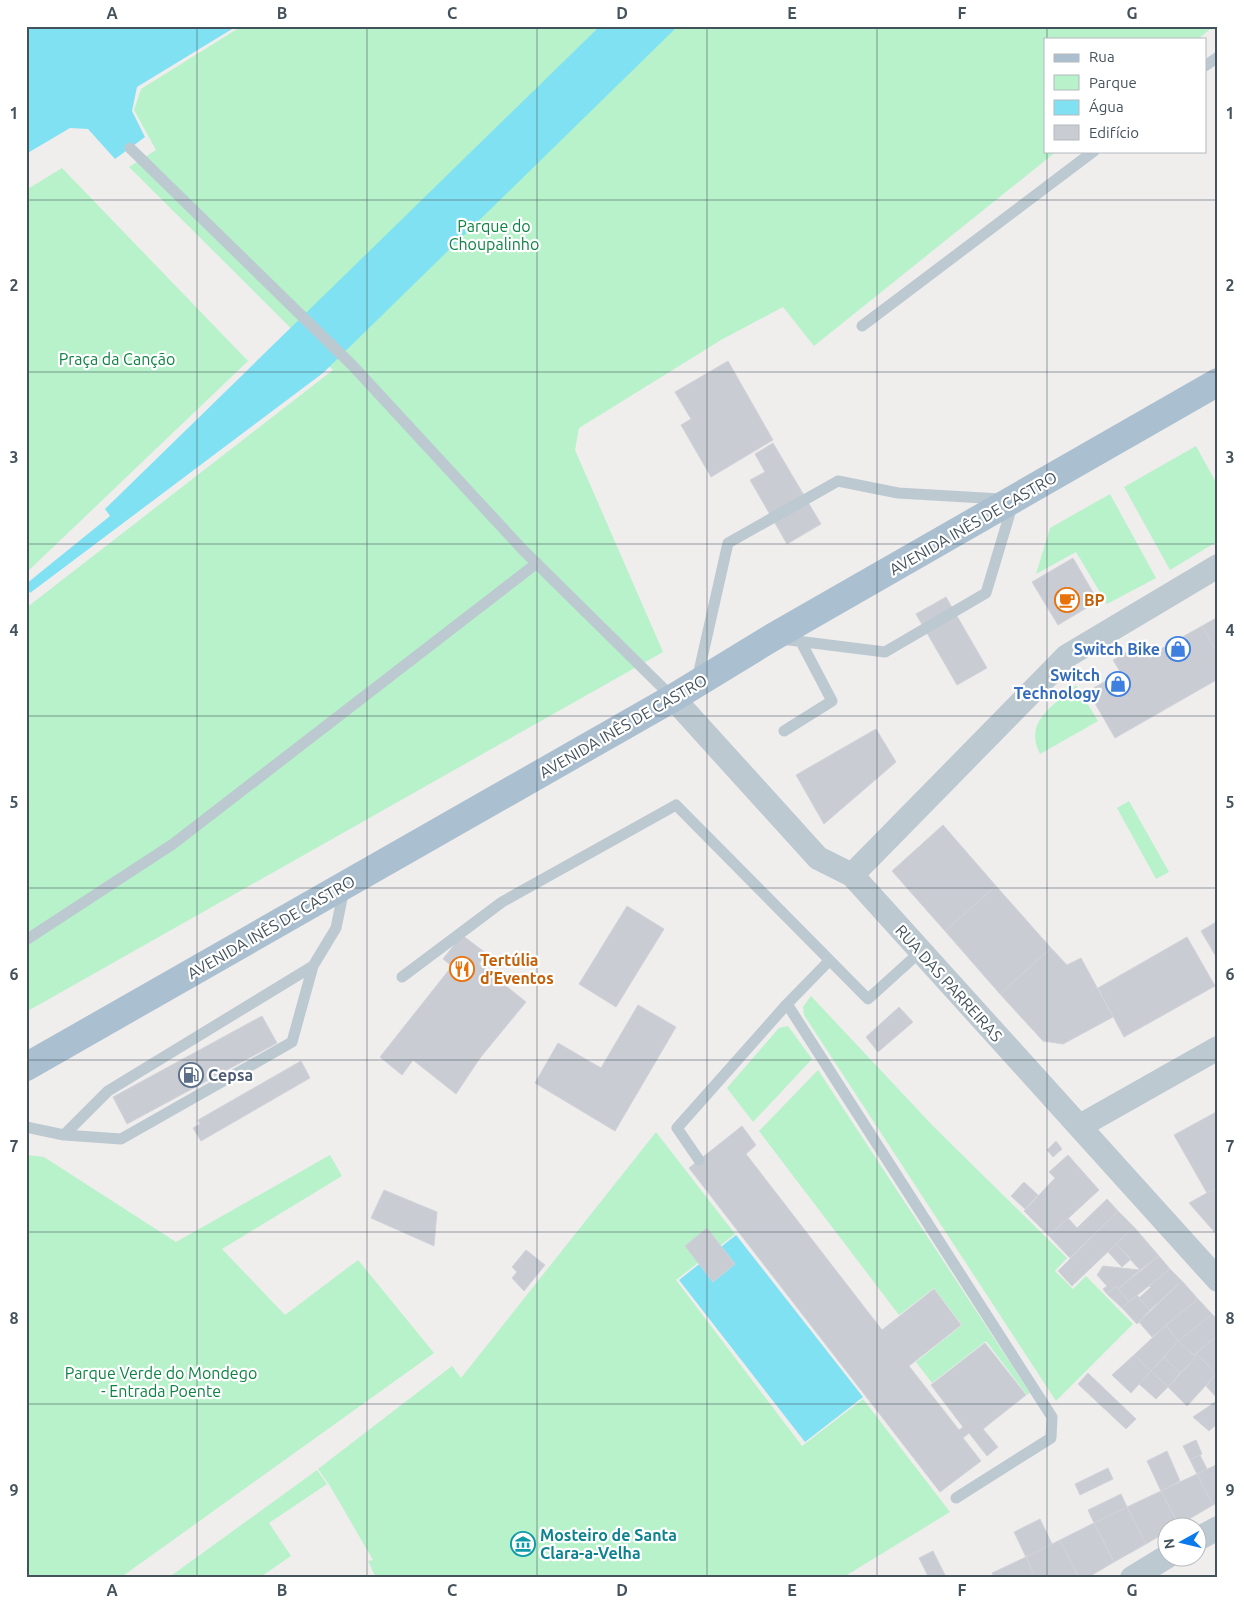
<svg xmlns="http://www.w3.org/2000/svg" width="1244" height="1604" font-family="Ubuntu,sans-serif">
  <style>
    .green { fill: #b7f2ca }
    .water { fill: #80e1f3 }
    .building { fill: #c9ccd2; stroke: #d0d3d9 }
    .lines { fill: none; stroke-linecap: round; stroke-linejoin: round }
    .lane { stroke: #bcc9d1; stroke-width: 11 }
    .street { stroke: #bcc9d1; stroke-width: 24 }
    .primary { stroke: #aabfcf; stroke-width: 28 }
    .grid { fill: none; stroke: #44525c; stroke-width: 1; stroke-opacity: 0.55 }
    .labels { text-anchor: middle; stroke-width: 4.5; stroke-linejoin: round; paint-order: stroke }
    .park-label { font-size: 16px; fill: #0f8343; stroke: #fff }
    .street-label { font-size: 16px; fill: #44525c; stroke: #fff }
    .food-label { font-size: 16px; font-weight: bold; fill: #c56008; stroke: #fff; text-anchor: start }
    .shop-label { font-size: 16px; font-weight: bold; fill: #366cbe; stroke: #fff; text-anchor: end }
    .service-label { font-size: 16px; font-weight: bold; fill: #4e5e75; stroke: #fff; text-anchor: start }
    .culture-label { font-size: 16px; font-weight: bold; fill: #0d838f; stroke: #fff; text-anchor: start }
    .neatline { fill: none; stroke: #44525c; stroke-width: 2 }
    .grid-label { font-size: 16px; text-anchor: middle; font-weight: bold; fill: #44525c }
  </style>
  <rect width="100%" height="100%" fill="#f0eded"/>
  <!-- green -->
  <path class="green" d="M242 26H1214L1198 39H1045V151H1057L814 346 783 307 721 340 579 428 575 450 663 652 26 1012V608L333 370 129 167 156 150 134 110 141 89Z
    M62 168 248 361 26 573V190Z
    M1196 446 1218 486V541L1170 570 1124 487Z
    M1110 494 1156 578 1107 604 1076 552 1036 574 1050 528Z
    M1076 685 1098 721 1040 754C1023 721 1054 706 1076 685Z
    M1129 801 1169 872 1156 879 1117 808Z
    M811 996 933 1126 1067 1258 1055 1271 1073 1289 1086 1276 1133 1324 1056 1401 804 1015 803 1007Z
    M788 1026 812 1059 753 1122 727 1088 779 1028Z
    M818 1070 1030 1393 1027 1395 986 1341 932 1383 916 1362 962 1325 934 1288 899 1315 759 1131Z
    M656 1132 735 1234 676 1280 802 1446 863 1399 950 1512 842 1578H376L368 1561 373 1560 330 1486 318 1469 452 1366 461 1378Z
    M26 1155 44 1157 176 1242 330 1155 342 1176 222 1249 285 1315 358 1260 434 1353 120 1578H26Z
    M317 1470 327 1484 269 1523 291 1556 259 1578H168Z"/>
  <!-- water -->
  <path class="water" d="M26 26H237L137 87 132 111 145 137 115 159 88 129 70 128 26 154Z
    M600 26H678L323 373 30 593 26 584 110 516 105 509Z
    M736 1235 863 1397 805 1442 679 1280Z"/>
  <!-- building -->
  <path class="building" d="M728 361 773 440 711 477 681 425 691 419 675 392Z
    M773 443 821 524 787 544 750 480 765 472 755 454Z
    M1073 558 1098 601 1058 625 1032 582Z
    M946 597 987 668 957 685 916 614Z
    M1218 617V654L1202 626Z
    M1202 626 1218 654V679L1115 738 1088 691 1121 673 1113 660 1145 642 1152 654Z
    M876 729 896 762 824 824 796 775Z
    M943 825 996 886 945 931 892 871Z
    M996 886 1051 948 1000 994 945 931Z
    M627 906 664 929 616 1007 579 984Z
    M1218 921V960L1201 931Z
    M462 935 487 954 479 964 526 1002 480 1058 456 1094 413 1060 402 1075 380 1057 452 966 443 959Z
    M1187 937 1215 986 1124 1037 1098 988Z
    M1051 948 1067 965 1081 958 1113 1017 1063 1044 1043 1041 1000 994Z
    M638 1005 676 1027 615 1131 535 1083 558 1043 601 1068Z
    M899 1007 913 1022 878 1052 866 1037Z
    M262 1016 277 1043 127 1124 113 1097Z
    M301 1061 310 1078 201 1141 193 1128 200 1124 198 1120Z
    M1218 1111V1187L1207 1193 1174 1135Z
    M742 1126 756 1145 746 1154 882 1330 934 1289 961 1325 909 1366 959 1430 963 1427 931 1385 985 1343 1026 1395 983 1429 998 1447 987 1456 969 1433 963 1438 981 1461 940 1492 689 1168Z
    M1056 1141 1062 1149 1053 1157 1047 1150Z
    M1068 1155 1099 1190 1049 1236 1024 1211 1055 1178 1049 1172Z
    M1024 1182 1038 1195 1025 1209 1011 1196Z
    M1218 1187V1236L1189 1203Z
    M384 1190 437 1212 434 1246 371 1218Z
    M1107 1199 1118 1211 1070 1258 1049 1236 1068 1218 1077 1228Z
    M1118 1211 1134 1227 1072 1286 1058 1271Z
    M1134 1227 1159 1256 1140 1270 1116 1244Z
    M707 1228 735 1264 713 1282 685 1246Z
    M1116 1244 1131 1259 1122 1267 1108 1252Z
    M526 1250 545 1265 524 1291 512 1278 517 1272 512 1267Z
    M1159 1256 1170 1269 1129 1302 1118 1289Z
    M1103 1266 1140 1270 1118 1289 1116 1286 1107 1294 1103 1289 1107 1286 1097 1275Z
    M1170 1269 1182 1281 1150 1310 1139 1298 1151 1287 1149 1286Z
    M1182 1281 1198 1299 1152 1337 1139 1322Z
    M1116 1286 1129 1302 1122 1308 1107 1294Z
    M1137 1295 1150 1310 1137 1324 1122 1308Z
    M1198 1299 1212 1314 1178 1341 1166 1325Z
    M1212 1314 1218 1320V1335L1194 1355 1178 1341Z
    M1166 1325 1178 1341 1151 1371 1134 1355Z
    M1218 1335V1372L1216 1374 1196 1353Z
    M1178 1341 1196 1357 1180 1373 1164 1357Z
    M1196 1353 1216 1374 1187 1406 1168 1387 1196 1357 1194 1355Z
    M1134 1355 1151 1371 1131 1393 1112 1375Z
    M1164 1357 1180 1373 1168 1387 1151 1371Z
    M1151 1371 1168 1387 1156 1399 1139 1384Z
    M1218 1372V1399L1206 1386Z
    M1088 1373 1136 1419 1126 1429 1078 1384Z
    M1218 1400V1423L1209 1431 1193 1417Z
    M1196 1440 1202 1454 1190 1460 1183 1446Z
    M1167 1451 1180 1481 1161 1491 1147 1461Z
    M1200 1455 1207 1469 1197 1474 1190 1460Z
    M1218 1464V1503L1213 1505 1197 1474Z
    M1108 1468 1113 1479 1080 1495 1075 1484Z
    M1197 1474 1213 1505 1179 1525 1161 1491Z
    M1161 1491 1179 1525 1166 1526V1532L1146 1544 1127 1507Z
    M1121 1494 1127 1507 1094 1523 1088 1510Z
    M1127 1507 1146 1544 1114 1562 1094 1523Z
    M1040 1519 1052 1544 1026 1557 1014 1532Z
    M1094 1523 1114 1562 1087 1578H1079L1060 1540Z
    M1060 1540 1079 1578H1036L1026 1557Z
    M933 1551 945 1575 939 1578H929L919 1558Z
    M1026 1557 1036 1578H995L992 1573Z"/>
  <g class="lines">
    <!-- lane -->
    <path class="lane" d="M1205 66 1218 57
      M130 148 353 366 523 550 673 698
      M862 326 1094 151
      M781 639 885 652 986 593 1013 503
      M697 680 728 543 838 481 898 493 1001 499
      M784 731 832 701 801 642
      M26 940 173 844 537 563
      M402 977 502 902 676 805 868 999 920 952
      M787 1004 829 961
      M26 1127 64 1135 121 1139 292 1042 313 966 336 928 344 889
      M64 1135 108 1091 313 966
      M699 1160 677 1128 787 1004 1052 1417 1051 1438 956 1498"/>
    <!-- street -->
    <path class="street" d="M673 698 818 858 852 875 1218 1280
      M852 875 1067 656 1218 566
      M1080 1126 1218 1048
      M1196 1540 1218 1528
      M1132 1578 1168 1556"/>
    <!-- primary -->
    <path class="primary" d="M26 1067 673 698 773 637 1218 382"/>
  </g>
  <!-- grid -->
  <path class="grid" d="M197 26V1578M367 26V1578M537 26V1578M707 26V1578M877 26V1578M1047 26V39M1047 151V1578M26 200H1218M26 372H1218M26 544H1218M26 716H1218M26 888H1218M26 1060H1218M26 1232H1218M26 1404H1218"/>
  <!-- icons -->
  <defs>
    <symbol id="cafe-ring" viewBox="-11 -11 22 22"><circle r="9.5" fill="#fff" stroke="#e8710a" stroke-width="1.5"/><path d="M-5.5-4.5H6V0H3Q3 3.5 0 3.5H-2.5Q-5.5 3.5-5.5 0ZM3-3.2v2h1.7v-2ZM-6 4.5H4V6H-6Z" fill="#e8710a"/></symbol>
    <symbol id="shop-ring" viewBox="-11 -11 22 22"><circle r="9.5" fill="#fff" stroke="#3f7fe0" stroke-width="1.5"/><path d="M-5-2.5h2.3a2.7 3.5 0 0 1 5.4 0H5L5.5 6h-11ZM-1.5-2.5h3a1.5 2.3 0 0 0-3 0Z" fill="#3f7fe0"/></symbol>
    <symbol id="restaurant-ring" viewBox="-11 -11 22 22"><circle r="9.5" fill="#fff" stroke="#e8710a" stroke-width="1.5"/><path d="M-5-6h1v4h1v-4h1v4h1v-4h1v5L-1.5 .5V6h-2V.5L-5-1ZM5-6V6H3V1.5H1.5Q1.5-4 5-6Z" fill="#e8710a"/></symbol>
    <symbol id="fuel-ring" viewBox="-11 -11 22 22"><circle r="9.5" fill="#fff" stroke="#5c6f8a" stroke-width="1.5"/><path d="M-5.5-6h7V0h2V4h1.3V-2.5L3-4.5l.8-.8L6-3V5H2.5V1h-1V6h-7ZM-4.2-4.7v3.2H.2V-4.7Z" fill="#5c6f8a"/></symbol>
    <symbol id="museum-ring" viewBox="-11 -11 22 22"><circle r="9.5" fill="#fff" stroke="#0f9aa8" stroke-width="1.5"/><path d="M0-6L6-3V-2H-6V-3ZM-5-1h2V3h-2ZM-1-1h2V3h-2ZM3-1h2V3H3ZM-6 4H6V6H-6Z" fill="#0f9aa8"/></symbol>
  </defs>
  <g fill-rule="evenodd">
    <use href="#cafe-ring" x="1053" y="586" width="28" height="28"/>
    <use href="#shop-ring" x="1164" y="635" width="28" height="28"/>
    <use href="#shop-ring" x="1104" y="670" width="28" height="28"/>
    <use href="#restaurant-ring" x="448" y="955" width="28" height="28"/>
    <use href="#fuel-ring" x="177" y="1061" width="28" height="28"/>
    <use href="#museum-ring" x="509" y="1530" width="28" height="28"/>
  </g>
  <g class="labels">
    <!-- park labels -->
    <g class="park-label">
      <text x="494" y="232">Parque do<tspan x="494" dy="18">Choupalinho</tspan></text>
      <text x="117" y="365">Praça da Canção</text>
      <text x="161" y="1379">Parque Verde do Mondego<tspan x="161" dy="18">- Entrada Poente</tspan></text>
    </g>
    <!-- street labels -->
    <g class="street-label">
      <text transform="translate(973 523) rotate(-30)" y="6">AVENIDA INÊS DE CASTRO</text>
      <text transform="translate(623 726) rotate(-30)" y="6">AVENIDA INÊS DE CASTRO</text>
      <text transform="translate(271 927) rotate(-30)" y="6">AVENIDA INÊS DE CASTRO</text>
      <text transform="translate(949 983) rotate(48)" y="6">RUA DAS PARREIRAS</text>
    </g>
    <!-- food labels -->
    <g class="food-label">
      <text x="1084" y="606">BP</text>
      <text x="480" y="966">Tertúlia<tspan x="480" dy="18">d’Eventos</tspan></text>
    </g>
    <!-- shop labels -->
    <g class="shop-label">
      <text x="1160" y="655">Switch Bike</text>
      <text x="1100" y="681">Switch<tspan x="1100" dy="18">Technology</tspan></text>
    </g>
    <!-- service labels -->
    <g class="service-label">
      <text x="208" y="1081">Cepsa</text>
    </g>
    <!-- culture labels -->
    <g class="culture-label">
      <text x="540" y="1541">Mosteiro de Santa<tspan x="540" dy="18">Clara-a-Velha</tspan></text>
    </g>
  </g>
  <!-- border -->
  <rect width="1244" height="1604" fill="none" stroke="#ffffff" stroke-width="55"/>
  <!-- legend -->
  <rect x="1044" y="38" width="162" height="115" fill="#ffffff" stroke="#b4babe"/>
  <rect x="1054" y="54" width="25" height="8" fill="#aabfcf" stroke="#b4babe"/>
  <text x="1089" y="62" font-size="15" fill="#44525c">Rua</text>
  <rect x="1054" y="75" width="25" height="15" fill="#b7f2ca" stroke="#b4babe"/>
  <text x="1089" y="88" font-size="15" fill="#44525c">Parque</text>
  <rect x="1054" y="100" width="25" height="15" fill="#80e1f3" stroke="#b4babe"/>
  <text x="1089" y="112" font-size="15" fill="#44525c">Água</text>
  <rect x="1054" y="125" width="25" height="15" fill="#c9ccd2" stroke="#b4babe"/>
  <text x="1089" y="138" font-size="15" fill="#44525c">Edifício</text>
  <!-- north arrow -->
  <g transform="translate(1182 1542) rotate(262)"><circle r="24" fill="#ffffff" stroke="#b4babe"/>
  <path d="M0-4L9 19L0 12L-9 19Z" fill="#0a79ec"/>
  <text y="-8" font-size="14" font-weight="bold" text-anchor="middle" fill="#44525c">N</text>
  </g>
  <rect x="28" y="28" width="1188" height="1548" class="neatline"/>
  <g class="grid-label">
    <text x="112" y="19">A</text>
    <text x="282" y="19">B</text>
    <text x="452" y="19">C</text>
    <text x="622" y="19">D</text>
    <text x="792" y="19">E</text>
    <text x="962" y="19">F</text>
    <text x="1132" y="19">G</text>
    <text x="14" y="119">1</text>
    <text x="1230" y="119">1</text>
    <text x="14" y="291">2</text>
    <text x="1230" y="291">2</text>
    <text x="14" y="463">3</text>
    <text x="1230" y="463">3</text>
    <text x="14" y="636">4</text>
    <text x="1230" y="636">4</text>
    <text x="14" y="808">5</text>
    <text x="1230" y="808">5</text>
    <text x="14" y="980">6</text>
    <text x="1230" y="980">6</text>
    <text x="14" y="1152">7</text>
    <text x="1230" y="1152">7</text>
    <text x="14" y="1324">8</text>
    <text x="1230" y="1324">8</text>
    <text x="14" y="1496">9</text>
    <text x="1230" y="1496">9</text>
    <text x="112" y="1596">A</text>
    <text x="282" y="1596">B</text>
    <text x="452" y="1596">C</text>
    <text x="622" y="1596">D</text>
    <text x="792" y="1596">E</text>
    <text x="962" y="1596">F</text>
    <text x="1132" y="1596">G</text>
  </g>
</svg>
